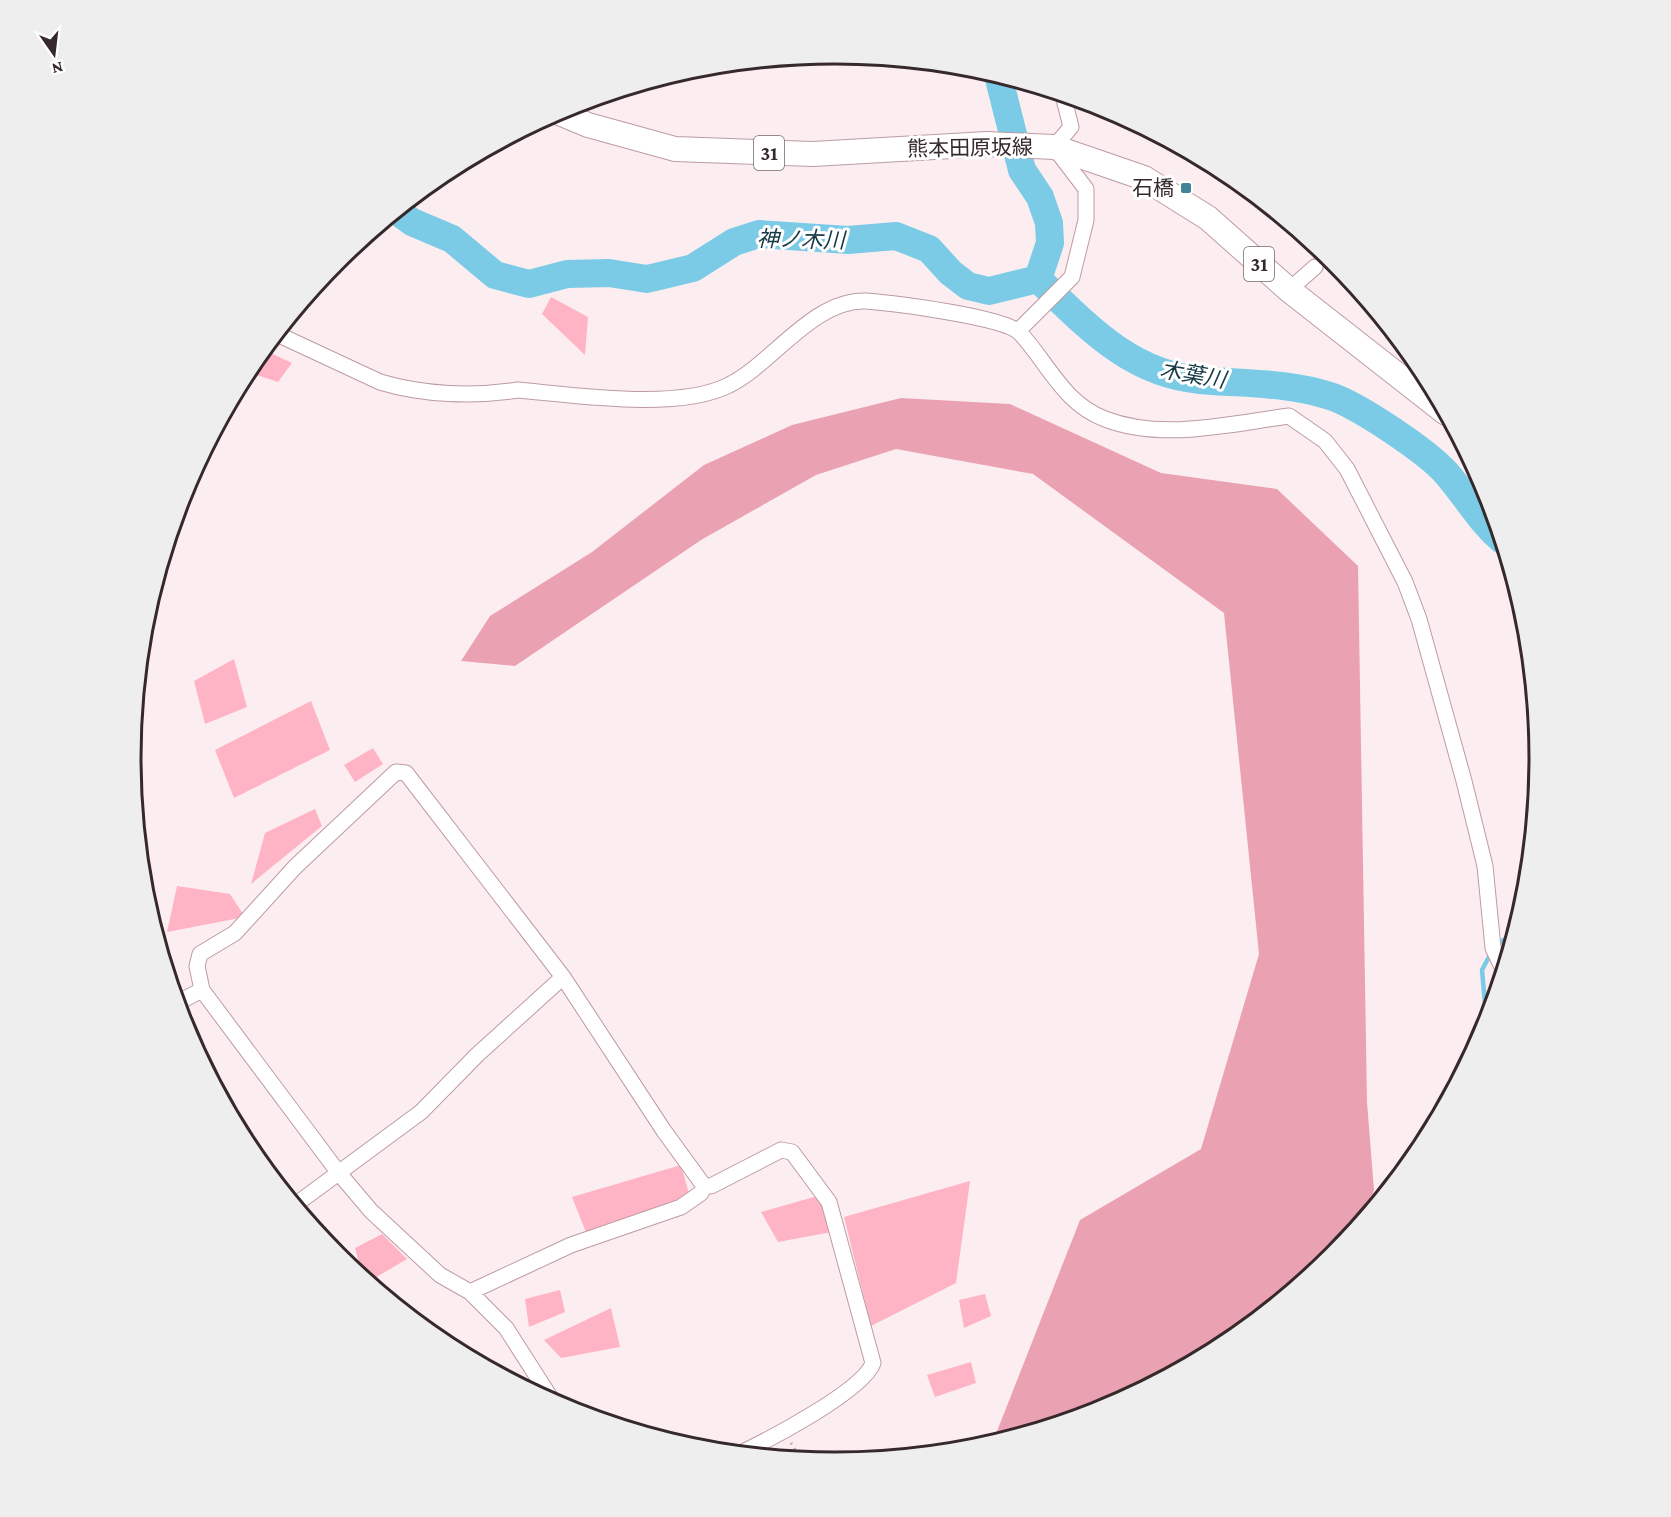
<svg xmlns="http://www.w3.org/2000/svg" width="1671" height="1517" font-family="'Crimson Pro','Noto Sans JP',serif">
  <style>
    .forest { fill: #eaa2b3 }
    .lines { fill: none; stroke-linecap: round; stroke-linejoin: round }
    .stream { stroke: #7bcbe7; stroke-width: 4.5 }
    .river { stroke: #7bcbe7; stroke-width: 28 }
    .building { fill: #feb4c5 }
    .street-tunnel { stroke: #d4c7c9; stroke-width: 15; stroke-dasharray: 15 8; stroke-linecap: butt }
    .street-casing { stroke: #bd9ba3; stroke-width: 17 }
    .primary-casing { stroke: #bd9ba3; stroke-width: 26 }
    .path { stroke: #b4a6a9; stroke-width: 3; stroke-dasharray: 1.5 4.5; stroke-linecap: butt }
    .street { stroke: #fff; stroke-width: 15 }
    .primary { stroke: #fff; stroke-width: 24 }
    .poi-dot { fill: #448298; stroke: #fff; stroke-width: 2 }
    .labels { text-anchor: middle; stroke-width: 6; stroke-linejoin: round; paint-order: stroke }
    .shield { fill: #fff; stroke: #72696b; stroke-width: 1.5 }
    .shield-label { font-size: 20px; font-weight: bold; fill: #36292c }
    .street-label { font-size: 21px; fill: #36292c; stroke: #fff }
    .poi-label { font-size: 21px; fill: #36292c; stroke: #fff; text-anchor: end }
    .water-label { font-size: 22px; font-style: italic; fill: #153a46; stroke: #fff }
    .rim { fill: none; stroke: #36292c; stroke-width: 3 }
  </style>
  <rect width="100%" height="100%" fill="#fceef0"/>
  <!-- forest -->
  <path class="forest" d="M901 398 1010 404 1161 473 1277 489 1358 566 1367 1102 1374 1190 1367 1216 1333 1257 1227 1344 1105 1409 992 1444 1080 1220 1201 1149 1259 954 1224 613 1033 474 896 449 816 475 701 540 515 666 461 661 490 616 592 552 704 465 792 425Z"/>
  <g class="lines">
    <!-- stream -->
    <path class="stream" d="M1495 946 1516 931
      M1487 1026 1482 970 1491 953"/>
    <!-- river -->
    <path class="river" d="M998 75 1022 170 1040 197 1049 223 1050 243 1038 279C1086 325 1130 374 1200 380 1243 384 1288 382 1330 396 1358 405 1428 452 1447 474 1466 496 1480 521 1502 540
      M397 211 412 222 452 239 495 275 529 284 567 274 609 273 647 279 693 268 734 242 759 234 848 240 896 236 929 249 951 273 968 286 989 291 1038 279"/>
  </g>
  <!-- building -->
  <path class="building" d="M551 297 588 317 585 355 542 314Z
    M264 350 292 363 278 382 247 372Z
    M234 659 247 707 205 724 194 681Z
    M311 701 330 750 234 798 215 750Z
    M373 748 383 764 355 782 344 765Z
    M315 809 322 826 251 884 265 833Z
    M177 886 230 894 245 917 167 932Z
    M681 1165 690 1197 587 1235 572 1197Z
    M970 1181 956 1283 871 1326 844 1217Z
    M821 1195 832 1232 778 1242 761 1212Z
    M382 1234 407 1259 368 1282 363 1278 355 1248Z
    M560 1290 565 1312 529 1327 525 1299Z
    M985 1294 991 1316 964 1328 959 1300Z
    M611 1308 620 1347 561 1358 544 1340Z
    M971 1362 976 1383 935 1397 927 1375Z"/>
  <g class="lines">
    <!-- street-tunnel -->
    <path class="street-tunnel" d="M1315 267 1327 255"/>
    <defs>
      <path id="street" d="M1289 290 1315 267
        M1018 331 1072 277 1086 220V189L1054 147 1071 127 1063 95
        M277 334 380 382C423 395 474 397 518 390 574 395 679 411 729 385 772 364 813 299 866 301 892 303 1005 317 1020 333 1048 363 1063 403 1105 419 1162 441 1229 424 1289 416L1325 441 1347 469 1405 582 1419 619 1464 781 1485 866 1493 948 1504 971
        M177 1003 202 990
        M704 1186H711L781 1150 792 1152 829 1202 873 1363C863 1391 768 1440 739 1454
        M295 1205 421 1112 477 1055 563 977
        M470 1292 571 1245 681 1207 701 1193 704 1186
        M554 1403 506 1328 470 1292 440 1275 371 1211 338 1172 202 990 197 966 200 954 235 933 295 867 396 772 406 773 563 977 664 1131 704 1186"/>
      <path id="primary" d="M557 112 588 125 675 149 813 154 987 144 1054 147 1144 178 1208 218 1289 290 1446 413"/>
    </defs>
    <!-- street casing -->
    <use href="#street" class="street-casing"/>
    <!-- primary casing -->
    <use href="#primary" class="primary-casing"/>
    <!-- path -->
    <path class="path" d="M791 1443 801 1460"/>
    <!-- street -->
    <use href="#street" class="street"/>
    <!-- primary -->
    <use href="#primary" class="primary"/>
  </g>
  <!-- markers -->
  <rect class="poi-dot" x="1180" y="182" width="12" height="12" rx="3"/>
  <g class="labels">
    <!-- shield labels -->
    <g class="shield">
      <rect x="754" y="136" width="30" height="34" rx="4.5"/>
      <rect x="1244" y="247" width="30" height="34" rx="4.5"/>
    </g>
    <g class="shield-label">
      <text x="769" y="160">31</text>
      <text x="1259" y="271">31</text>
    </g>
    <!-- street labels -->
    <g class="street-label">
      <text transform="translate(970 148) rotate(-1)" y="7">熊本田原坂線</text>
    </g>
    <!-- poi labels -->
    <g class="poi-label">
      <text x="1174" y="195">石橋</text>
    </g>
    <!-- water labels -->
    <g class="water-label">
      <text transform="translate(801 239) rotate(1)" y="8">神ノ木川</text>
      <text transform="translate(1193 374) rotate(10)" y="8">木葉川</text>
    </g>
  </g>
  <!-- crop -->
  <path d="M0 0H1671V1517H0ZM141 758a694 694 0 1 1 1388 0a694 694 0 1 1-1388 0Z" fill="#efeeee" fill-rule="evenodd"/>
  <path class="rim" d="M141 758a694 694 0 1 1 1388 0a694 694 0 1 1-1388 0Z"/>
  <!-- north arrow -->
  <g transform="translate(54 54) rotate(166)" stroke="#ffffff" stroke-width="4.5" paint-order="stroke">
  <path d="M0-4.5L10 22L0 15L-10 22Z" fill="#36292c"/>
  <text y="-9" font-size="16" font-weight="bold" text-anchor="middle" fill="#36292c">N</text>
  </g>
</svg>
